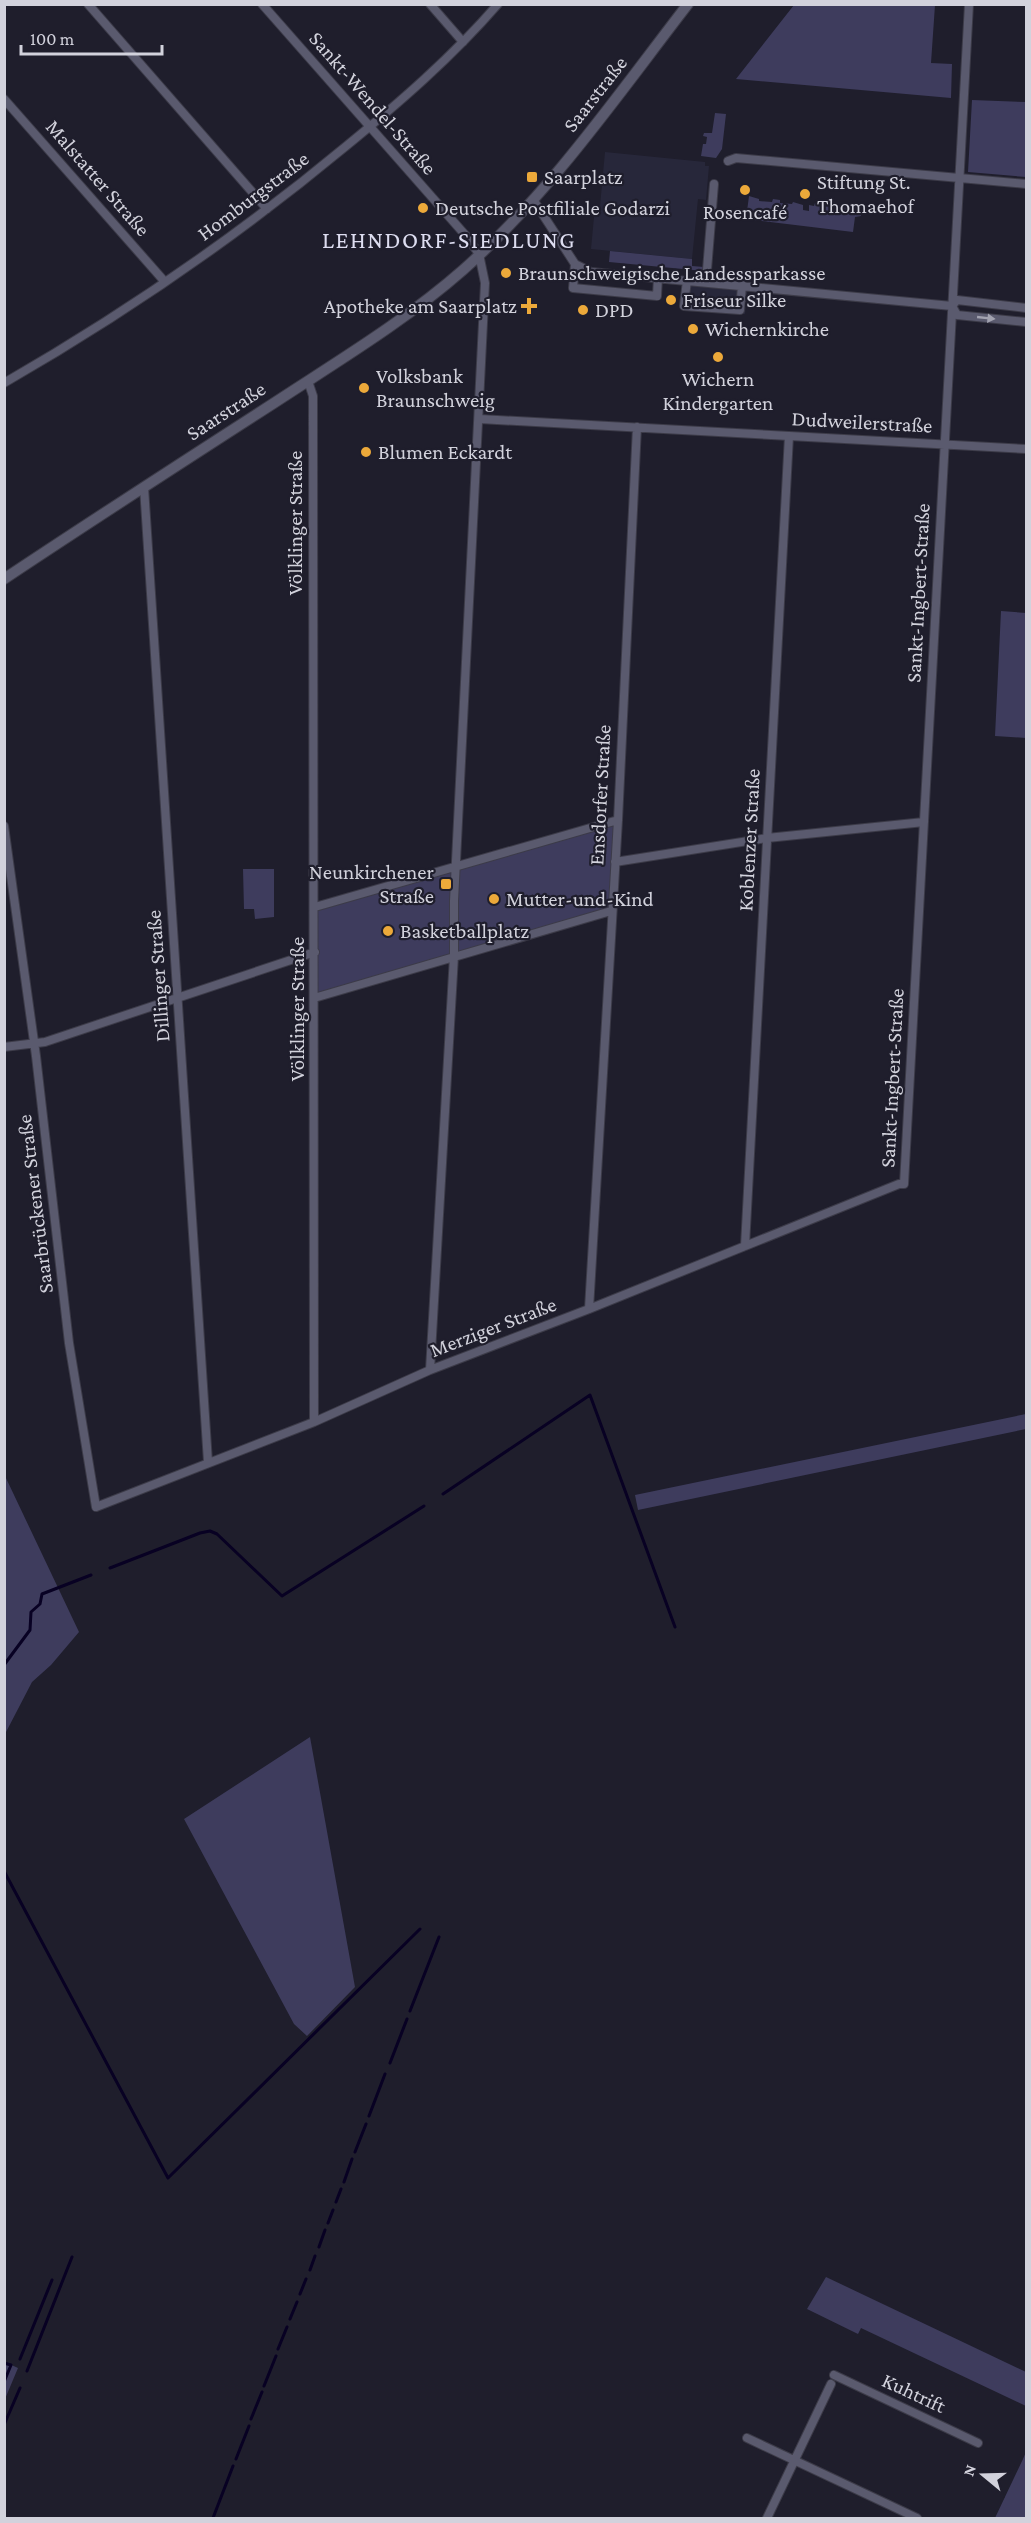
<svg xmlns="http://www.w3.org/2000/svg" width="1031" height="2523" font-family="'Crimson Pro',serif">
  <style>
    .built { fill: #27273a }
    .green { fill: #3e3c5d }
    .lines { fill: none; stroke-linecap: round; stroke-linejoin: round }
    .stream { stroke: #080123; stroke-width: 3 }
    .minor-casing { stroke: #3c3b48; stroke-width: 10 }
    .tertiary-casing { stroke: #3c3b48; stroke-width: 12 }
    .minor { stroke: #5a5a6e; stroke-width: 8 }
    .tertiary { stroke: #5a5a6e; stroke-width: 10 }
    .oneway { fill: #a2a2b0 }
    .poi-dot { fill: #eca93a; stroke: #1f1e2c; stroke-width: 2 }
    .labels { text-anchor: middle; stroke-width: 4.5; stroke-linejoin: round; paint-order: stroke }
    .street-label { font-size: 21px; fill: #d2d2dc; stroke: #1f1e2c }
    .poi-label { font-size: 21px; fill: #d2d2dc; stroke: #1f1e2c; text-anchor: start }
    .quarter-label { font-size: 24px; letter-spacing: 1.5px; fill: #ddddf0; stroke: #1f1e2c }
  </style>
  <rect width="100%" height="100%" fill="#1f1e2c"/>
  <!-- built -->
  <path class="built" d="M605 152 705 162V166H709L706 200 698 199 692 259 591 249 594 217H599Z
    M685 280 748 286 745 314 682 308Z"/>
  <!-- green -->
  <path class="green" d="M794 5H935L931 63 952 64 951 98 736 79Z
    M972 100 1026 102V177L968 172Z
    M715 113 726 114 722 149 716 158 701 156 703 144H706L707 137 703 136 704 133H712Z
    M749 196 759 199V201L772 202 773 199 780 200V203L792 204 793 202 803 205V210L809 211V205L814 206 815 203 820 204V206L861 208V216L855 217 853 232 746 219Z
    M610 251 692 259V266L704 267V271L609 262Z
    M1001 611 1026 613V738L995 736Z
    M618 820 611 911 314 998 315 907Z
    M243 869H274V917L255 919 254 909H244Z
    M1026 1414V1429L638 1510 635 1495Z
    M5 1476 79 1632 51 1665 32 1682 5 1734Z
    M310 1737 355 1987 307 2036 294 2024 184 1819Z
    M826 2277 1026 2372V2406L861 2328 858 2334 807 2309Z
    M5 2362 18 2368 5 2399Z
    M1026 2452V2518H995L1023 2459Z"/>
  <g class="lines">
    <!-- stream -->
    <path class="stream" d="M443 1494 590 1395 675 1627
      M110 1568 200 1533 210 1531 217 1534 282 1596 424 1506
      M4 1665 30 1630 31 1612 40 1604 42 1594 91 1575
      M4 1871 168 2178 420 1929
      M410 2011 439 1937
      M390 2063 407 2019
      M369 2116 385 2074
      M355 2152 366 2124
      M344 2182 352 2159
      M336 2202 341 2189
      M328 2223 333 2210
      M319 2247 325 2230
      M310 2270 315 2256
      M300 2294 306 2279
      M290 2319 297 2302
      M278 2349 287 2327
      M20 2359 52 2280
      M4 2363 11 2365 4 2382
      M27 2371 72 2257
      M264 2386 276 2356
      M251 2419 262 2392
      M4 2425 20 2388
      M236 2459 249 2426
      M213 2518 233 2466"/>
    <defs>
      <path id="minor" d="M88 4 267 209
        M262 4 467 237 479 254 485 283 454 901V956L430 1370
        M430 4 463 42
        M4 99 165 282
        M728 161 736 158 1026 184
        M534 201 575 264 591 272 952 306 957 300 1026 308
        M575 264 573 288 657 296 658 277
        M687 280 684 306 740 310 742 285
        M706 282 714 184
        M952 306 957 315 1026 322
        M308 381 313 396 314 1422
        M4 383C124 314 239 235 345 147 399 103 452 57 498 4
        M480 419 1026 449
        M144 487 208 1462
        M4 826 36 1056 69 1343 96 1507 314 1422 430 1370 589 1309 899 1184H904L969 4
        M615 862 767 838 924 822
        M315 907 618 820
        M314 998 611 911
        M4 1047 45 1042 315 952
        M745 1246 789 436
        M589 1309 618 820 637 427
        M834 2375 978 2443
        M747 2438 917 2518
        M767 2518 831 2384"/>
      <path id="tertiary" d="M4 579C94 519 184 461 274 403 338 361 405 321 463 270 551 192 616 97 688 4"/>
    </defs>
    <!-- minor casing -->
    <use href="#minor" class="minor-casing"/>
    <!-- tertiary casing -->
    <use href="#tertiary" class="tertiary-casing"/>
    <!-- minor -->
    <use href="#minor" class="minor"/>
    <!-- tertiary -->
    <use href="#tertiary" class="tertiary"/>
  </g>
  <!-- one-way arrows -->
  <defs><path id="oneway-solid" d="M-6-.8H1V-3.2L6.5 0L1 3.2V.8H-6Z" transform="scale(1.5)"/></defs>
  <use class="oneway" href="#oneway-solid" transform="translate(986 318) rotate(6)"/>
  <!-- markers -->
  <g class="poi-dot">
    <rect x="526" y="171" width="12" height="12" rx="3"/>
    <circle cx="745" cy="190" r="6"/>
    <circle cx="805" cy="194" r="6"/>
    <circle cx="423" cy="208" r="6"/>
    <circle cx="506" cy="273" r="6"/>
    <circle cx="671" cy="300" r="6"/>
    <path d="M526 297h6v6h6v6h-6v6h-6v-6h-6v-6h6z"/>
    <circle cx="583" cy="310" r="6"/>
    <circle cx="693" cy="329" r="6"/>
    <circle cx="718" cy="357" r="6"/>
    <circle cx="364" cy="388" r="6"/>
    <circle cx="366" cy="452" r="6"/>
    <rect x="440" y="878" width="12" height="12" rx="3"/>
    <circle cx="494" cy="899" r="6"/>
    <circle cx="388" cy="931" r="6"/>
  </g>
  <g class="labels">
    <!-- street labels -->
    <g class="street-label">
      <text transform="translate(595 94) rotate(-52)" y="7">Saarstraße</text>
      <text transform="translate(373 103) rotate(49)" y="7">Sankt-Wendel-Straße</text>
      <text transform="translate(98 178) rotate(49)" y="7">Malstatter Straße</text>
      <text transform="translate(253 196) rotate(-37)" y="7">Homburgstraße</text>
      <text transform="translate(226 411) rotate(-33)" y="7">Saarstraße</text>
      <text transform="translate(862 422) rotate(3)" y="7">Dudweilerstraße</text>
      <text transform="translate(295 523) rotate(-90)" y="7">Völklinger Straße</text>
      <text transform="translate(918 593) rotate(-87)" y="7">Sankt-Ingbert-Straße</text>
      <text transform="translate(600 795) rotate(-87)" y="7">Ensdorfer Straße</text>
      <text transform="translate(749 840) rotate(-87)" y="7">Koblenzer Straße</text>
      <text transform="translate(158 976) rotate(-94)" y="7">Dillinger Straße</text>
      <text transform="translate(297 1009) rotate(-90)" y="7">Völklinger Straße</text>
      <text transform="translate(892 1078) rotate(-87)" y="7">Sankt-Ingbert-Straße</text>
      <text transform="translate(35 1204) rotate(-97)" y="7">Saarbrückener Straße</text>
      <text transform="translate(493 1327) rotate(-21)" y="7">Merziger Straße</text>
      <text transform="translate(914 2393) rotate(25)" y="7">Kuhtrift</text>
    </g>
    <!-- poi labels -->
    <g class="poi-label">
      <text x="544" y="184">Saarplatz</text>
      <text x="817" y="189">Stiftung St.<tspan x="817" dy="24">Thomaehof</tspan></text>
      <text x="435" y="215">Deutsche Postfiliale Godarzi</text>
      <text x="745" y="219" text-anchor="middle">Rosencafé</text>
      <text x="518" y="280">Braunschweigische Landessparkasse</text>
      <text x="683" y="307">Friseur Silke</text>
      <text x="517" y="313" text-anchor="end">Apotheke am Saarplatz</text>
      <text x="595" y="317">DPD</text>
      <text x="705" y="336">Wichernkirche</text>
      <text x="376" y="383">Volksbank<tspan x="376" dy="24">Braunschweig</tspan></text>
      <text x="718" y="386" text-anchor="middle">Wichern<tspan x="718" dy="24">Kindergarten</tspan></text>
      <text x="378" y="459">Blumen Eckardt</text>
      <text x="434" y="879" text-anchor="end">Neunkirchener<tspan x="434" dy="24">Straße</tspan></text>
      <text x="506" y="906">Mutter-und-Kind</text>
      <text x="400" y="938">Basketballplatz</text>
    </g>
    <!-- quarter labels -->
    <g class="quarter-label">
      <text x="449" y="248">LEHNDORF-SIEDLUNG</text>
    </g>
  </g>
  <!-- border -->
  <rect width="1031" height="2523" fill="none" stroke="#d2d2dc" stroke-width="12"/>
  <!-- north arrow -->
  <g transform="translate(983 2475) rotate(289)" stroke="#1f1e2c" stroke-width="4.5" paint-order="stroke">
  <path d="M0-4.5L10 22L0 15L-10 22Z" fill="#d2d2dc"/>
  <text y="-9" font-size="16" font-weight="bold" text-anchor="middle" fill="#d2d2dc">N</text>
  </g>
  <!-- scale -->
  <path d="M21 45v9h141v-9" fill="none" stroke="#d2d2dc" stroke-width="3"/>
  <text x="30" y="45" font-size="18" fill="#d2d2dc" stroke="#1f1e2c" stroke-width="4.5" paint-order="stroke">100 m</text>
</svg>
